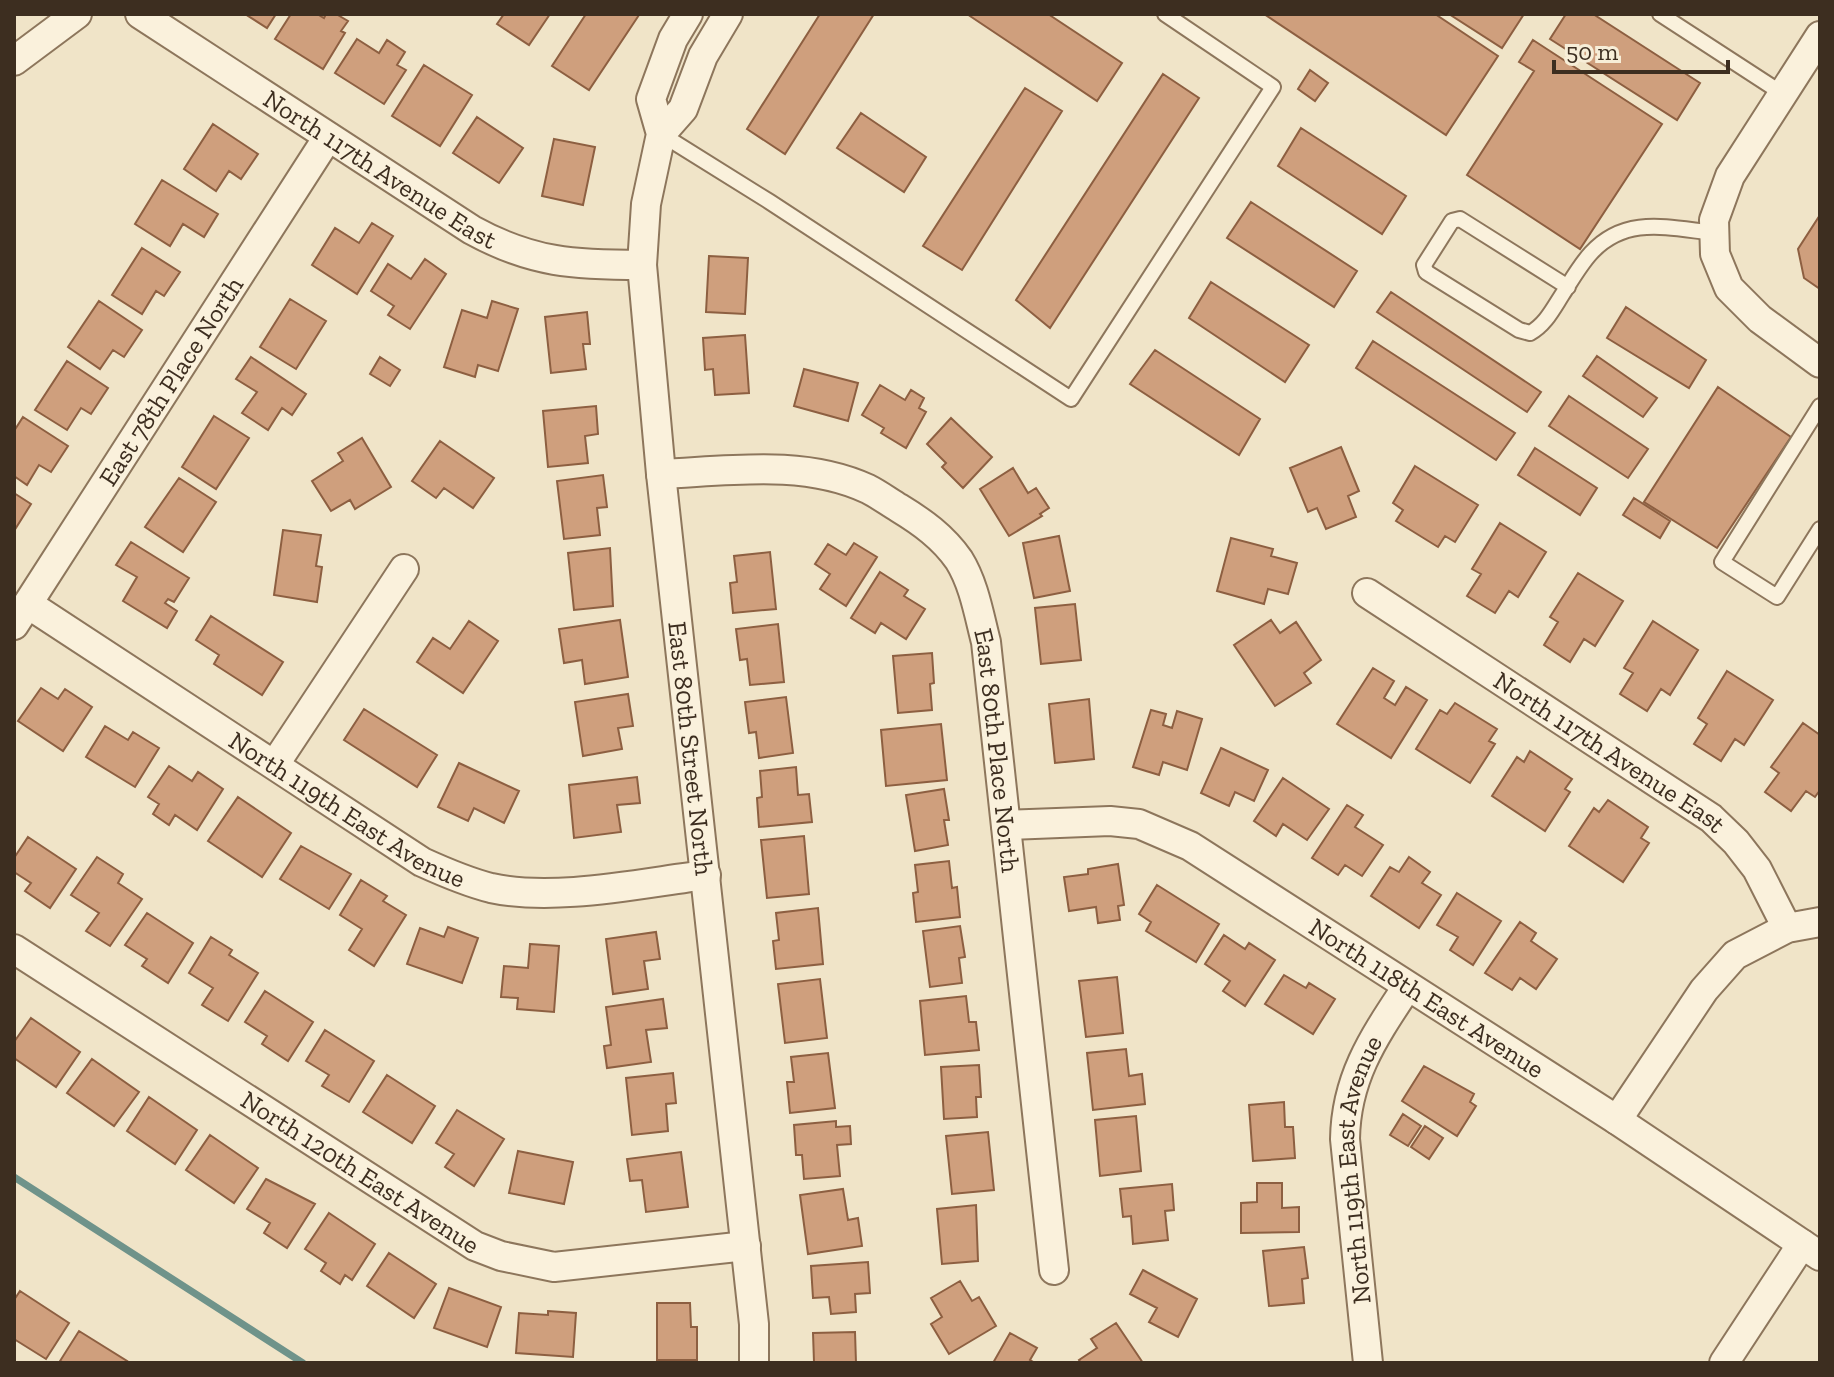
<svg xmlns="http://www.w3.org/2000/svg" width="1834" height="1377" font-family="'Zilla Slab',serif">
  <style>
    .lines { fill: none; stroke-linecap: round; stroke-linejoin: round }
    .stream { stroke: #6f938a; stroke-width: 7 }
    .building { fill: #cf9f7d; stroke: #8d5f41; stroke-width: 2 }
    .service-casing { stroke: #8d765c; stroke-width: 18 }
    .minor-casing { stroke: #8d765c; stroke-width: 32 }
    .service { stroke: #faf1dc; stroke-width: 14 }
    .minor { stroke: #faf1dc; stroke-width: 28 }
    .labels { text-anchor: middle; stroke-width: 6; stroke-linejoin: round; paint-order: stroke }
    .street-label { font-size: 26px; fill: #3d2e20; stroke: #f7eed8 }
  </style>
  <rect width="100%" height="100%" fill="#f0e4c8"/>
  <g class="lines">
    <!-- stream -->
    <path class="stream" d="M14 1177 303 1363"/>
  </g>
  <!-- building -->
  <path class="building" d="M245 14H276L267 28Z
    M291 14H317L324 18 326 14H336L348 21 341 31 345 33 323 69 275 39Z
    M504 14H550L529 45 497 24Z
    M586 14 639 15 589 90 552 66Z
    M820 14H874L785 154 747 129Z
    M967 14H1048L1122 63 1097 101Z
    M1264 14H1435L1498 56 1446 135Z
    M1449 14H1524L1502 48Z
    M1566 14H1593L1700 83 1677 120 1550 39Z
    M357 39 379 53 387 40 405 52 397 65 406 70 384 104 335 73Z
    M1533 40 1662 124 1580 249 1467 175 1534 71 1519 62Z
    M424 65 472 95 440 146 392 116Z
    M1310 70 1328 83 1315 101 1298 89Z
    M1163 74 1199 98 1050 328 1016 300Z
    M1025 88 1062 111 962 270 923 246Z
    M861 113 926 157 904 192 837 148Z
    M477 117 523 148 499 183 453 153Z
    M213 124 258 154 241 179 229 171 216 191 184 169Z
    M1301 128 1406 196 1382 234 1278 166Z
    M554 139 595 147 583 205 542 196Z
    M162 180 218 214 204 237 183 224 170 246 135 224Z
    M1251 202 1357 271 1334 307 1227 238Z
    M1820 215V289L1804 278 1798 249Z
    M372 223 393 236 357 294 312 265 335 228 359 243Z
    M142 248 180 272 164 296 156 291 142 314 112 295Z
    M709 256 748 258 745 314 706 312Z
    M425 259 446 274 410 329 388 315 394 306 371 291 388 264 411 279Z
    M1211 282 1309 345 1285 382 1189 318Z
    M1391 292 1541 392 1527 412 1377 312Z
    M290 299 326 321 296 369 260 347Z
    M99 301 142 330 124 357 113 350 100 369 68 347Z
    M492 301 518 309 498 371 478 365 475 377 444 367 462 310 487 318Z
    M1626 307 1706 360 1689 388 1607 338Z
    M587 312 590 344H583L586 369 551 373 545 317Z
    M745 335 749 393 715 395 713 369 705 370 703 338Z
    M1373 341 1515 433 1496 460 1356 368Z
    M1155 350 1260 419 1239 455 1130 384Z
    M1597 356 1657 398 1643 417 1583 376Z
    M251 357 306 394 292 415 282 408 268 430 242 413 257 392 236 379Z
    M380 357 400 370 390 386 370 374Z
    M67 361 108 388 91 414 81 408 67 430 35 410Z
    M804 369 858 383 848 421 794 406Z
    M880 385 905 400 911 390 924 398 919 408 926 412 906 448 881 433 884 428 862 415Z
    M1718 387 1791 437 1717 548 1644 502Z
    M1569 396 1648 449 1628 478 1549 426Z
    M596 406 598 434 585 436 588 463 548 467 543 411Z
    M214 416 249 438 216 489 182 467Z
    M23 417 68 446 51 472 39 465 27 485 14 476V431Z
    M951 418 992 457 963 488 942 467 946 463 927 444Z
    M362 438 391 487 355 509 350 500 331 511 312 481 343 461 338 453Z
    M440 441 494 478 473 508 444 488 436 498 412 481Z
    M1341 447 1359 491 1348 496 1356 517 1326 529 1317 508 1308 512 1290 468Z
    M1535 448 1597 488 1580 515 1518 475Z
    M1415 466 1478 505 1455 542 1445 536 1438 547 1396 521 1403 510 1393 503Z
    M1013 468 1028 493 1036 488 1049 508 1040 514 1042 516 1009 536 980 489Z
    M603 475 607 507 597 508 600 535 564 539 557 481Z
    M179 478 216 502 183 552 145 527Z
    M14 493 31 504 14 531Z
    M1634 498 1670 521 1660 538 1623 515Z
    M1500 523 1546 552 1518 597 1509 591 1495 613 1467 596 1481 574 1472 569Z
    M283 530 321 535 316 566 322 567 317 602 274 595Z
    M1059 536 1070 591 1034 598 1023 543Z
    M1231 538 1273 549 1271 556 1297 563 1288 594 1268 589 1264 604 1217 591Z
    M131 542 189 578 174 602 168 599 165 603 177 611 167 628 123 601 137 577 116 565Z
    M854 543 877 557 846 606 820 589 830 574 815 564 828 544 846 555Z
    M610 548 613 606 574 610 568 553Z
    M770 552 776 609 733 613 730 583 737 582 734 556Z
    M880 572 908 590 904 596 925 609 906 639 881 623 875 633 851 618Z
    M1578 573 1623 601 1595 646 1584 639 1570 662 1544 645 1558 622 1550 617Z
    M1075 604 1081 660 1041 664 1035 608Z
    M211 616 283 662 262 695 214 664 219 655 196 640Z
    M620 620 628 677 585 684 582 660 564 663 559 629Z
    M1271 620 1280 633 1296 622 1321 660 1304 673 1311 683 1275 706 1234 645Z
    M469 621 498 641 463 693 417 662 433 638 450 649Z
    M1653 621 1698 650 1670 695 1661 689 1647 711 1620 694 1633 673 1624 668Z
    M778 624 784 682 750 685 747 659 740 660 736 629Z
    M932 653 934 683 930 684 932 710 898 713 893 656Z
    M1373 668 1394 681 1384 698 1395 705 1406 687 1427 700 1391 758 1337 724Z
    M1727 671 1773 700 1744 745 1735 739 1721 761 1694 744 1707 724 1698 718Z
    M41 688 58 699 65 689 92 707 63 751 18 721Z
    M628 694 633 726 618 728 622 749 583 756 575 702Z
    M786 697 793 753 759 758 756 732 749 733 745 702Z
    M1089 699 1094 759 1055 763 1049 704Z
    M1455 703 1497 729 1489 741 1495 744 1470 783 1416 749 1440 710 1447 714Z
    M364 709 437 755 417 787 344 740Z
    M1151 710 1166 714 1163 725 1172 728 1177 711 1202 719 1187 770 1163 762 1159 775 1133 767Z
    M1803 723 1820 735V790L1815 797 1806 791 1791 811 1765 792 1779 773 1771 767Z
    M941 724 947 780 886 786 881 730Z
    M105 726 128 740 133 732 159 748 135 787 86 757Z
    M1221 748 1268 770 1254 801 1235 792 1229 806 1201 793Z
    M1530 751 1572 779 1565 789 1570 792 1545 831 1492 796 1517 757 1524 762Z
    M459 763 519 791 504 823 474 808 468 821 438 807Z
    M169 766 192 781 198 772 223 789 197 830 175 815 169 825 153 814 159 804 148 797Z
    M796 767 798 795 809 794 812 822 759 827 757 798 762 797 760 771Z
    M637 777 640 803 617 805 621 832 574 838 569 785Z
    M1283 778 1329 809 1307 840 1283 824 1276 836 1254 821Z
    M944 789 949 820H944L948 845 915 851 906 795Z
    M238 797 291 833 262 877 208 841Z
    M1608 800 1648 827 1641 838 1649 843 1623 882 1569 846 1594 808 1599 812Z
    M1347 805 1363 815 1355 827 1383 845 1362 876 1345 865 1338 875 1312 858Z
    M804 836 809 894 767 898 761 840Z
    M28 837 76 869 50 908 25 891 31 883 14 872V858Z
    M301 846 351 874 329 909 280 879Z
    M97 857 123 874 118 883 142 899 110 946 86 931 99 913 71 895Z
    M1409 857 1430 872 1422 883 1441 895 1419 928 1371 896 1390 867 1399 872Z
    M949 861 952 888 957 887 960 917 916 922 913 893 918 892 915 865Z
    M1118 864 1124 905 1118 906 1120 920 1098 923 1096 907 1069 911 1064 877 1088 874V869Z
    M361 880 387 896 383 901 406 915 374 966 349 950 362 929 340 915Z
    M1157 885 1219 924 1196 962 1146 931 1151 922 1139 914Z
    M1457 893 1501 921 1473 965 1450 950 1458 937 1437 925Z
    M818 908 823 964 776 969 773 941 779 940 776 913Z
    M147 913 193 943 168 983 142 966 147 959 125 945Z
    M1520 922 1536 933 1531 941 1557 959 1536 989 1520 978 1512 990 1485 973Z
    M960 926 965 957 959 958 962 983 930 987 923 931Z
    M448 927 478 938 462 983 407 964 420 928 444 937Z
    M656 932 660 959 644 961 648 989 613 994 606 939Z
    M1224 935 1245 949 1249 943 1275 960 1245 1006 1223 991 1230 981 1205 964Z
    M211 937 232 950 229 955 258 973 228 1021 202 1005 213 988 189 973Z
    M530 944 559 946 554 1012 517 1009 518 998 501 997 504 966 528 968Z
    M1284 975 1306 988 1309 983 1335 999 1313 1034 1265 1004Z
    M1117 977 1123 1033 1086 1037 1079 981Z
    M820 979 827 1038 785 1043 778 984Z
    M265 991 313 1022 288 1061 262 1044 267 1036 245 1022Z
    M966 996 969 1022H976L979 1050 925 1055 920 1001Z
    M663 999 667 1028 646 1030 651 1062 607 1068 604 1046 611 1045 606 1007Z
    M31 1018 80 1052 56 1087 14 1058V1042Z
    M325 1030 374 1061 349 1102 322 1086 329 1075 306 1061Z
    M1126 1049 1129 1076 1142 1074 1145 1104 1093 1110 1087 1053Z
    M828 1053 835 1108 790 1113 787 1082H794L791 1057Z
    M92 1059 139 1092 114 1126 67 1093Z
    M979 1065 981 1097H976L977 1117 944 1119 941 1067Z
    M1424 1066 1474 1094 1470 1102 1476 1106 1457 1136 1402 1101Z
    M673 1073 676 1103 666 1104 668 1131 632 1135 626 1078Z
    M387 1075 435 1106 412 1143 363 1112Z
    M149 1097 197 1130 175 1164 127 1131Z
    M1284 1102 1285 1127H1293L1295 1158 1253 1161 1249 1105Z
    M457 1110 504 1139 474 1186 445 1167 454 1154 436 1143Z
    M1403 1114 1421 1126 1408 1146 1390 1135Z
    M1136 1116 1141 1171 1100 1176 1095 1120Z
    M836 1121V1127L850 1126 851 1144 837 1145 840 1176 804 1179 802 1155H796L794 1125Z
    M1425 1126 1443 1138 1429 1159 1411 1147Z
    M988 1132 994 1190 952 1194 946 1136Z
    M210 1135 258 1168 234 1203 186 1170Z
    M518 1151 573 1162 564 1204 509 1193Z
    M681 1152 688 1207 646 1212 642 1180 630 1181 627 1159Z
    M266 1179 315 1204 287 1248 264 1233 270 1223 247 1209Z
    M1257 1183H1282V1208L1299 1207V1232L1241 1233V1203L1257 1202Z
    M1172 1184 1174 1210 1165 1211 1168 1240 1133 1244 1131 1216 1123 1217 1120 1189Z
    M843 1189 848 1220 858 1218 862 1246 808 1254 800 1195Z
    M976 1205 978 1261 942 1264 937 1209Z
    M329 1213 375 1244 352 1280 345 1275 340 1284 321 1271 326 1263 305 1249Z
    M1304 1247 1308 1278 1302 1279 1304 1303 1269 1306 1263 1251Z
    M389 1253 436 1284 414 1318 367 1286Z
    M868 1262 870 1293 855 1294 856 1312 831 1314 829 1297 813 1298 811 1266Z
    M1143 1270 1197 1299 1178 1337 1149 1322 1157 1308 1130 1294Z
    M960 1281 972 1301 979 1297 996 1326 949 1354 931 1324 942 1317 931 1298Z
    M449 1288 501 1307 487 1347 434 1328Z
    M20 1291 69 1323 46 1359 14 1339V1300Z
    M657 1303H690L691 1327H697V1360H657Z
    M548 1311 576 1313 573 1357 516 1353 519 1313 548 1315Z
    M1116 1323 1143 1363H1081L1079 1360 1097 1348 1091 1339Z
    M79 1331 127 1361 125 1363H64L60 1361Z
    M855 1332 856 1363 814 1362 813 1333Z
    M1010 1333 1037 1348 1030 1360 1035 1363H993Z"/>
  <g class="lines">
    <defs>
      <path id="service" d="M1660 14 1783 94
        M661 134 770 202 1071 399 1273 87 1165 14
        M1568 287 1460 219 1452 221 1424 265 1426 272 1519 330 1530 333C1545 325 1553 309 1562 295 1571 281 1580 265 1591 253 1626 215 1668 228 1715 233
        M1820 406 1722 562 1777 597 1820 529"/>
      <g id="minor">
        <path id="s1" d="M140 14 472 230C532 263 575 265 642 265"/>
        <path id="s2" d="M688 14 673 39 651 99 661 134 646 204 642 265 661 474 754 1324V1363"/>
        <path d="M1820 36 1730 176 1714 220 1715 254 1729 288 1760 319 1820 363"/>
        <path d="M14 61 77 14"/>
        <path d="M661 134 683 109 703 56 728 14"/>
        <path id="s3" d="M661 474C728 471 804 459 868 489 878 494 889 502 899 508 922 522 943 537 959 560 974 584 979 615 986 642L1054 1270"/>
        <path id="s4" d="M1367 593 1711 818 1736 842 1757 869 1787 928"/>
        <path id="s5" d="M28 604 422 862C444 872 467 882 491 888 555 902 641 883 706 875"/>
        <path id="s6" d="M14 625 328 137"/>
        <path d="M275 764 404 569"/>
        <path id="s7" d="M1006 825 1110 821 1139 824 1190 846 1617 1120 1820 1256"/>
        <path id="s8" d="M14 949 475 1246 501 1256 554 1267 746 1246"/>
        <path d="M1617 1120 1704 990 1735 955 1787 928 1820 922"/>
        <path id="s9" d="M1368 1363 1345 1139C1346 1077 1374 1037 1407 987"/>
        <path d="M1724 1363 1802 1244"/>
      </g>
    </defs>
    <!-- service casing -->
    <use href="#service" class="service-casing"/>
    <!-- minor casing -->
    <use href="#minor" class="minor-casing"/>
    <!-- service -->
    <use href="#service" class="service"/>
    <!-- minor -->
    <use href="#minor" class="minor"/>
  </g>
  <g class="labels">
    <!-- street labels -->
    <g class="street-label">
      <text dy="9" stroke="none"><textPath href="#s1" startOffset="286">North 117th Avenue East</textPath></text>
      <text dy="9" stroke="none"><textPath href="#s6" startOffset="290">East 78th Place North</textPath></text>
      <text dy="9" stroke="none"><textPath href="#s2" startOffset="748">East 80th Street North</textPath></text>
      <text dy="9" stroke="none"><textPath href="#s3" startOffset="522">East 80th Place North</textPath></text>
      <text dy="9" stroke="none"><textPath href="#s4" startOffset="290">North 117th Avenue East</textPath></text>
      <text dy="9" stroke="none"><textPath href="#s5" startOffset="380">North 119th East Avenue</textPath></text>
      <text dy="9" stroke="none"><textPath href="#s7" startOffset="470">North 118th East Avenue</textPath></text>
      <text dy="9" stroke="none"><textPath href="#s8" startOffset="412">North 120th East Avenue</textPath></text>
      <text dy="9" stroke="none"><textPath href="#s9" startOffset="196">North 119th East Avenue</textPath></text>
    </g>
  </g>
  <!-- border -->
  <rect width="1834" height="1377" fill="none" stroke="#3d2e20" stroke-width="32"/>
  <!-- scale -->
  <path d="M1554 60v12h174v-12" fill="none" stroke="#3d2e20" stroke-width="4"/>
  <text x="1566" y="60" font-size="24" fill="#3d2e20" stroke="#f7eed8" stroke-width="6" paint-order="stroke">50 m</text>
</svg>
